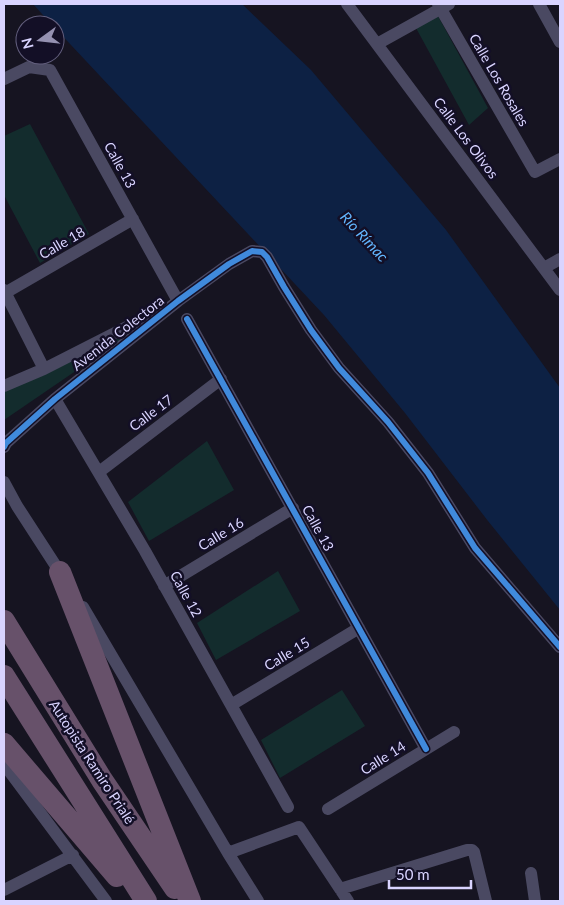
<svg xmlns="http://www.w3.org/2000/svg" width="564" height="905" font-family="Lato,sans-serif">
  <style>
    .green { fill: #132c2d }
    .water { fill: #0d2144 }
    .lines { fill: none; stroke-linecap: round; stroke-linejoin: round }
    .street { stroke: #4a4962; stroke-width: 12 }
    .highway { stroke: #67516a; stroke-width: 22 }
    .cycleway-casing { stroke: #130f26; stroke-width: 9 }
    .cycleway { stroke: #408adc; stroke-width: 6 }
    .labels { text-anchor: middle; stroke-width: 5; stroke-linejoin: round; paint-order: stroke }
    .street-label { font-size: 14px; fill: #d9d4ff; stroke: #130f26 }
    .water-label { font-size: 15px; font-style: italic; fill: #62b6ff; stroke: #130f26 }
  </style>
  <rect width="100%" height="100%" fill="#161421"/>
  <!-- green -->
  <path class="green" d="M438 16 488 108 469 125 416 28Z
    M30 124 89 234 40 263 4 195V136Z
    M140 327 4 420V389Z
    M207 441 234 490 149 541 128 502Z
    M278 571 300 611 216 660 197 623Z
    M342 690 365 726 280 778 261 740Z"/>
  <!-- water -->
  <path class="water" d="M33 4H242L311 70 446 230 560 388V610L488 521 405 413 324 315 56 29 55 25H52Z"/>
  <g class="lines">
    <!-- street -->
    <path class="street" d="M347 4 560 290
      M438 4 535 172 560 159
      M539 4 560 42
      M377 44 449 4
      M4 79 29 67 50 70 178 301
      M544 268 560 259
      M4 290 44 369
      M5 293 133 219
      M187 319 426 749
      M4 386 44 369 158 311
      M55 399 145 551 288 807
      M4 447 6 443 55 399 178 301 229 264 252 251 262 252 267 257 284 287 311 330 339 368 388 422 428 473 475 548 560 647
      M99 472 221 379
      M4 482 17 506 63 577
      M164 586 293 508
      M83 607 228 853 258 901
      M231 705 359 628
      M4 764 106 901
      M328 809 454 732
      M228 853 299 827 348 901
      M531 873 535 901
      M340 889 467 850H472L474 852 486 901
      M4 890 73 855"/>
    <!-- highway -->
    <path class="highway" d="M60 572 190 901
      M4 621 102 780 175 888
      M4 676 146 901
      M4 744 117 876"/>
    <defs>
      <path id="cycleway" d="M187 319 426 749
        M4 447 6 443 55 399 178 301 229 264 252 251 262 252 267 257 284 287 311 330 339 368 388 422 428 473 475 548 560 647"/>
    </defs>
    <!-- cycleway casing -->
    <use href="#cycleway" class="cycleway-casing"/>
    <!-- cycleway -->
    <use href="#cycleway" class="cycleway"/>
  </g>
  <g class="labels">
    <!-- street labels -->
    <g class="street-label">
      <text transform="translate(499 80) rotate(60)" y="5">Calle Los Rosales</text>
      <text transform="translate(466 138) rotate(53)" y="5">Calle Los Olivos</text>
      <text transform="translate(120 165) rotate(61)" y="5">Calle 13</text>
      <text transform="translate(62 243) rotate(-30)" y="5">Calle 18</text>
      <text transform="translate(118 333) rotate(-38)" y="5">Avenida Colectora</text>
      <text transform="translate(151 413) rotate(-37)" y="5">Calle 17</text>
      <text transform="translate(318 528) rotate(61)" y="5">Calle 13</text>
      <text transform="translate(221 534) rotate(-31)" y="5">Calle 16</text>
      <text transform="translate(186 594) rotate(61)" y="5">Calle 12</text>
      <text transform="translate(287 654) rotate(-31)" y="5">Calle 15</text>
      <text transform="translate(383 758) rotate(-32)" y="5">Calle 14</text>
      <text transform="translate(92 762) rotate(57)" y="5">Autopista Ramiro Prialé</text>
    </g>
    <!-- water labels -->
    <g class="water-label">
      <text transform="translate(364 237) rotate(47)" y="5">Río Rímac</text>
    </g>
  </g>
  <!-- border -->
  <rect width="564" height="905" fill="none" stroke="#d9d4ff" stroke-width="10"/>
  <!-- north arrow -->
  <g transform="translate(40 40) rotate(255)"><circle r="24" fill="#130f26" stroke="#625e7d"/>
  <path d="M0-4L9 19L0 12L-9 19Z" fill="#9591b1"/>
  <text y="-8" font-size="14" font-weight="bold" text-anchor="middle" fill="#d9d4ff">N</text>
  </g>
  <!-- scale -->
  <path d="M389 880v8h82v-8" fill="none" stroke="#d9d4ff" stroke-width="2.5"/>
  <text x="396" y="880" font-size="15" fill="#d9d4ff" stroke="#130f26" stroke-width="4" paint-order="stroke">50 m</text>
</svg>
